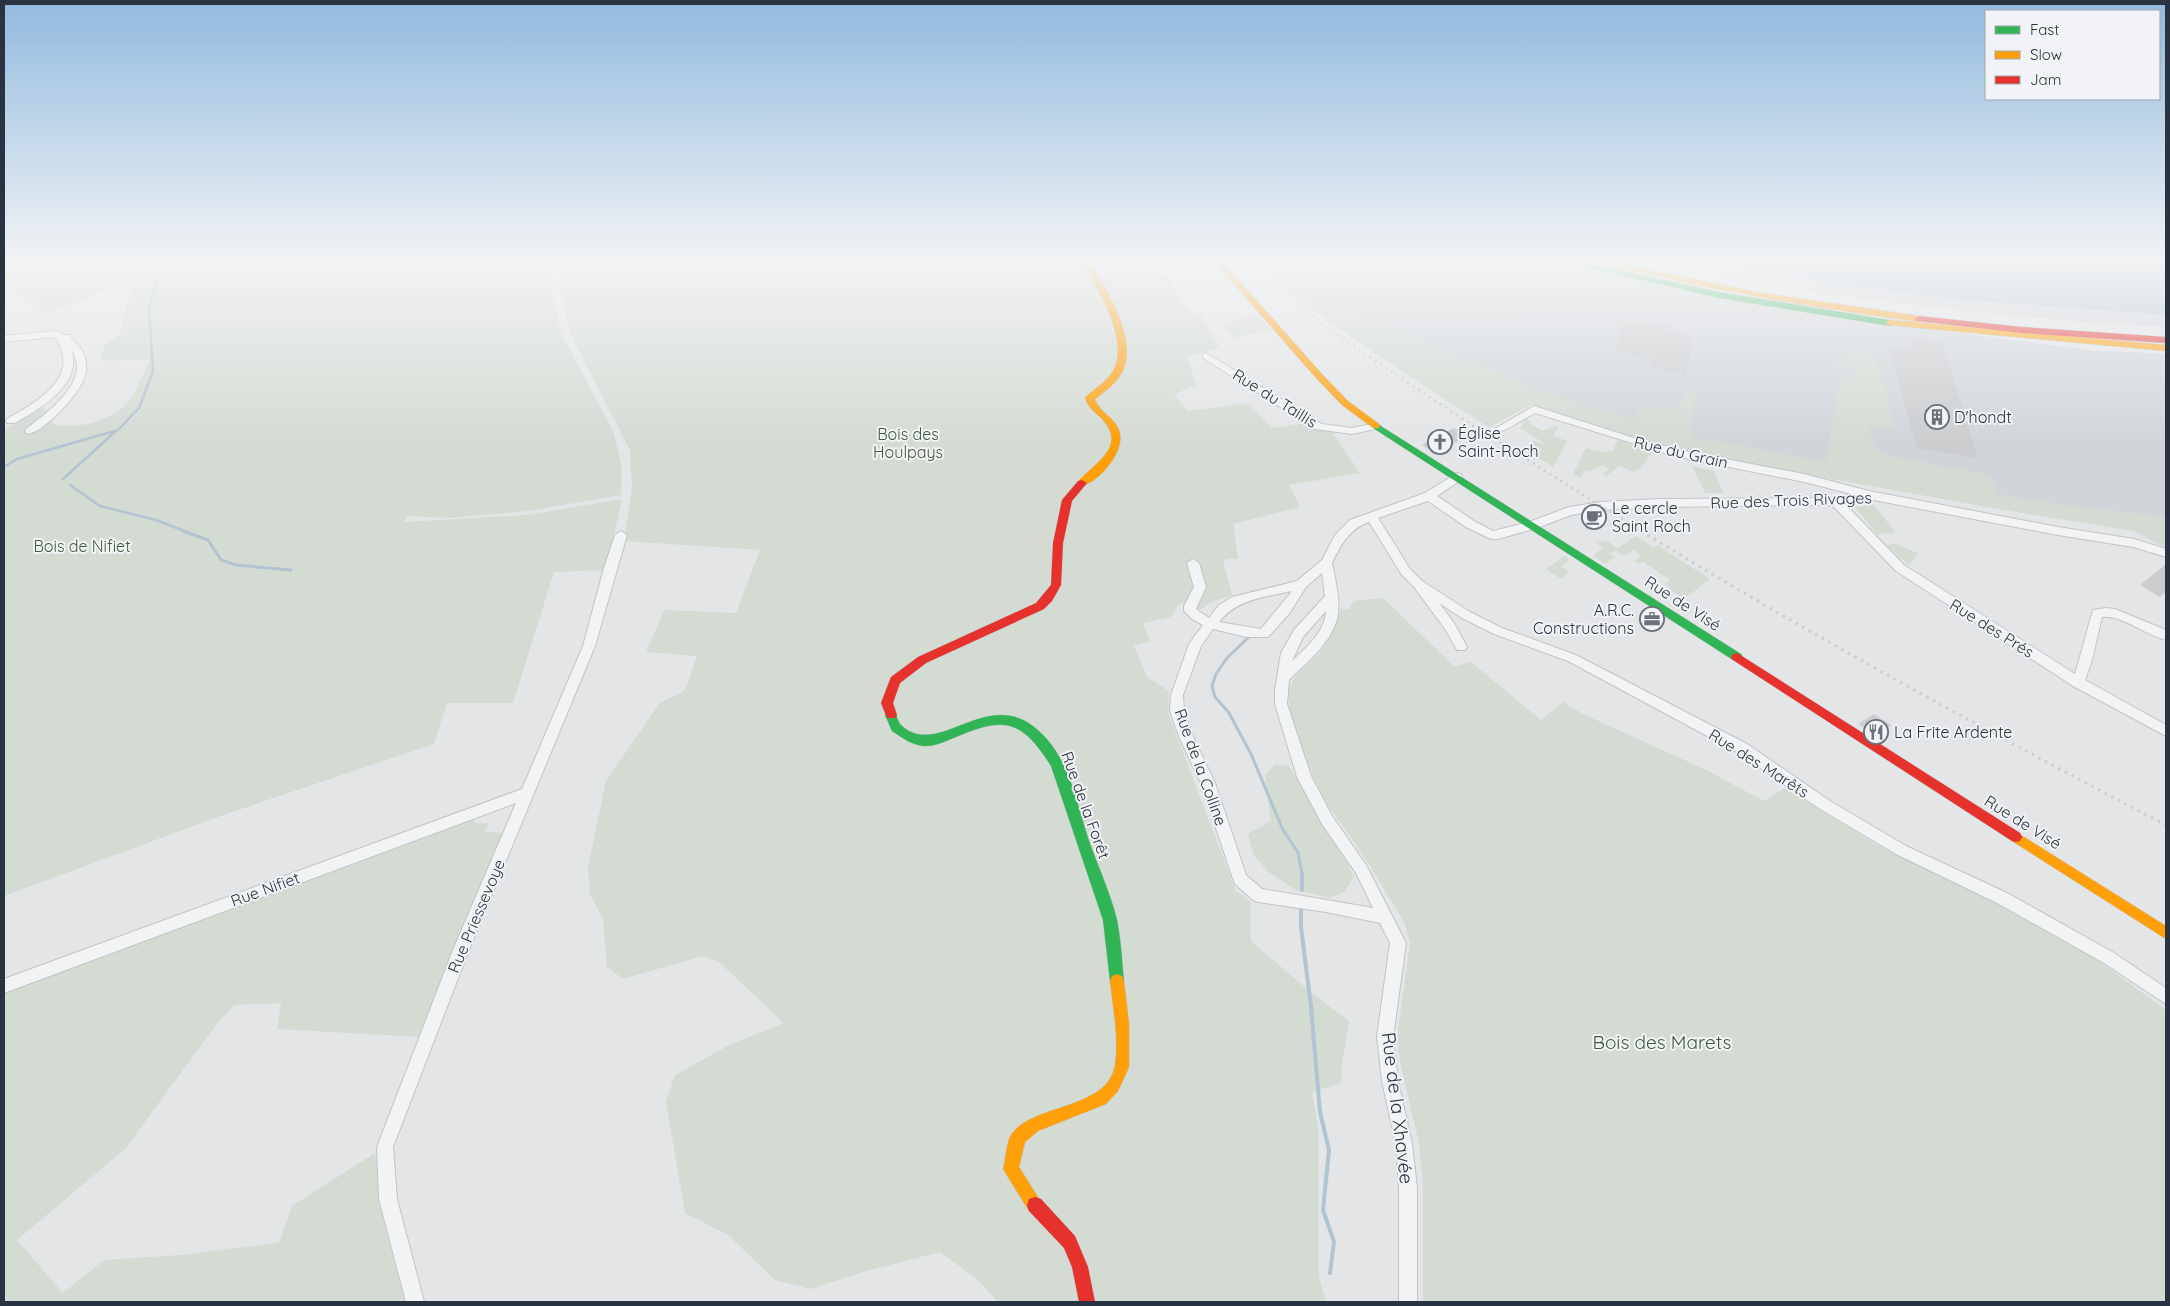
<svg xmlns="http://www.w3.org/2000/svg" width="2170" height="1306" font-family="Quicksand,sans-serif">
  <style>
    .built { fill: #d1d5da }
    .green { fill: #d4dbd3 }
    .water { fill: #b2c3d2 }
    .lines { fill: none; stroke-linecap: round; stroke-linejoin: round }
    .stream-far2 { stroke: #b2c3d2; stroke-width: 2.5 }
    .stream-far1 { stroke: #b2c3d2; stroke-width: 3 }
    .stream { stroke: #b2c3d2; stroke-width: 4 }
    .building { fill: #cbcdcf }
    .street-casing { stroke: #c1c3c5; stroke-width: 2 }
    .fast-casing { stroke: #c1c3c5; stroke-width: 1 }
    .slow-casing { stroke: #c1c3c5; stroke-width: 1 }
    .jam-casing { stroke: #c1c3c5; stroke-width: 1 }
    .street { fill: #f2f3f5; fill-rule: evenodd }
    .fast { fill: #30b455; fill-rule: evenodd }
    .slow { fill: #ff9f0a; fill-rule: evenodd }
    .jam { fill: #e5322d; fill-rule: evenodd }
    .rail-far1 { stroke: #cccdd0; stroke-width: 2.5; stroke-dasharray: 2 4.5; stroke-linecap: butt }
    .rail { stroke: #cccdd0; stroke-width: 3; stroke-dasharray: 2.5 5; stroke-linecap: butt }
    .labels { text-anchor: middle; stroke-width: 4; stroke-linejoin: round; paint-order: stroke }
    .street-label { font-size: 16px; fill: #2a3341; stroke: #f1f3f7 }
    .poi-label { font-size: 16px; fill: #2a3341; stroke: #f1f3f7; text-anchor: start }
    .park-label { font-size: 16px; fill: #405c37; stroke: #f1f3f7 }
    .near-park-label { font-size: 19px; fill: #405c37; stroke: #f1f3f7 }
    .near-street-label { font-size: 19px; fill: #2a3341; stroke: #f1f3f7 }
  </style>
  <rect width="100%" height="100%" fill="#e3e5e7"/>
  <!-- built -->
  <path class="built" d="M1250 260H1548L1712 297 1851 319 2090 350 2166 354V548L2134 531 1999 509 1729 460 1619 433 1532 404 1489 427 1382 358 1302 301Z
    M1643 260H1689L1718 267 1950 299 2166 315V327L2081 322 1976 312 1851 298 1747 281Z"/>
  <!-- green -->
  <path class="green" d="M4 260H552L548 276 561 333 614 433 621 463V495L528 511 450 518 408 516 404 522 527 515 622 499 614 535H617L606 570 554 572 513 703H447L434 744 226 814 4 896V430L42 405 53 424C77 430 113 421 129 401 138 390 143 372 150 359L101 361 104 345 119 336 132 284 102 291 47 314 4 280Z
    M561 260H1148L1155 275 1167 276 1188 310 1201 315 1220 348 1187 357 1196 385 1174 394 1187 411 1248 403 1272 428 1307 423 1316 429 1332 432 1360 473 1289 485 1300 507 1233 524 1238 559H1229L1223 561 1232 595 1212 602 1199 610 1187 603 1178 605 1171 617 1143 623 1150 641 1134 646 1147 677 1169 691 1168 713 1236 891 1250 901 1251 941 1314 995 1349 1021 1342 1063 1341 1083 1312 1092 1319 1133V1277L1326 1302H998L977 1279 940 1252 863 1272 810 1289 775 1280 728 1235 685 1213 666 1102 675 1075 731 1044 784 1023 719 962 702 956 623 979 607 967 603 919 590 894 588 868 606 781 659 704 685 690 697 656 646 652 664 610 736 613 760 550 624 541 632 488 630 450 569 331 557 276Z
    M1250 260H1271L1397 332 1550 394 1634 419 1641 406C1657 411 1682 411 1685 392L1697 388 1690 430 1695 437 1826 463 1840 377 1857 378 1853 370 1836 365 1850 348C1879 352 1874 354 1880 382H1884L1895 430 1869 426C1873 445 1874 450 1894 457L1990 475 1997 494 2061 505 2166 517V548L2134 531 1999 509 1729 460 1619 433 1532 404 1489 427C1407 375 1325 322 1250 260Z
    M1258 315 1270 329 1234 338 1222 324Z
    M1528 419 1531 422 1529 423 1543 431 1555 426 1558 427 1553 436 1567 441 1553 467 1523 448 1536 441 1548 446 1519 427 1523 425 1521 424Z
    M1618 440 1653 452 1642 466 1634 472 1619 466 1606 476 1603 474 1609 469 1604 465 1586 472 1585 470 1581 477 1573 474 1586 448 1595 451 1597 450 1606 453 1608 451 1612 452Z
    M1692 466 1714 471 1723 493H1705Z
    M1874 505 1896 533 1877 534 1855 507Z
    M1636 536 1654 548 1657 545 1710 579 1684 599 1674 592 1668 596 1664 593 1671 588 1665 584 1670 580 1643 562 1640 564 1634 561 1642 556 1633 550 1624 556 1615 550 1610 554 1615 557 1605 564 1593 556 1603 547 1596 542 1608 541 1617 549Z
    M1893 543 1918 553 1909 565 1887 546Z
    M1564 556 1570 559 1561 567 1569 572 1561 579 1546 569Z
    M1383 598 1454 666 1471 662 1541 720 1563 702 1583 714 1704 769 1764 801 1785 788 1877 845 2003 907 2096 959 2166 1010V1302H1423V1185L1419 1144 1401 1066 1397 1038 1410 943 1404 922 1367 861 1331 809 1318 815 1342 852 1354 877 1344 892 1330 898 1296 890 1270 873 1254 856 1248 834 1271 821 1265 775 1275 764 1289 766 1315 811 1327 804C1315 781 1279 709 1291 685 1297 671 1311 663 1321 651 1330 640 1335 622 1341 609H1349L1354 601Z
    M474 816 475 823H489L485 832 505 833 421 1037 277 1029 281 1003 234 1005 216 1025 125 1149 17 1240 63 1293 104 1260 181 1255 279 1243 292 1206 375 1153 385 1228 405 1302H4V988L58 972 313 878Z"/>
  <!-- water -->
  <path class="water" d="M1689 260H2166V315L1950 299 1718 267Z"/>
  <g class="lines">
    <!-- stream-far2 -->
    <path class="stream-far2" d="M4 467 17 459 118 430 139 408 153 371 149 307 156 287 158 271 152 260
      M63 479 116 431
      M70 485 100 506 156 520 187 532"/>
    <!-- stream-far1 -->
    <path class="stream-far1" d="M183 531 208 540 221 560 236 565 291 570
      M1250 636 1227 658 1216 674 1212 686 1215 697 1229 713 1251 754 1283 830 1298 852 1302 874"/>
    <!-- stream -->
    <path class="stream" d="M1302 873V890
      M1301 907V927L1311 1007 1320 1112 1329 1150 1323 1210 1334 1242 1330 1273"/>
  </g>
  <!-- building -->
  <path class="building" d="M1624 321 1657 328 1658 322 1671 325 1669 331 1693 337 1686 375 1650 366 1651 359 1616 351Z
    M1910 337 1942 342 1978 458 1917 448 1890 353 1897 347 1913 349Z
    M1453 428 1465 432 1456 438 1459 440 1436 454 1422 445 1444 431 1447 432Z
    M1597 513 1606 521 1596 525 1584 515Z
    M2166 564V592L2160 597 2140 585Z
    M1651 613 1661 619 1653 626 1643 619Z
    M1874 714 1891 725 1879 737 1858 724Z"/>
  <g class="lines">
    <defs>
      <path id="street" d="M56 331 63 335H69C77 344 86 352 86 365 87 374 83 383 78 390 71 401 39 437 26 433L25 431 26 429C48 412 93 380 71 349 83 385 41 408 15 423H7L6 421 7 419C31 405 72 384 62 351 60 345 58 341 54 337L4 342V336Z
        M1206 353 1322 424 1352 428 1376 423 1381 426 1380 428 1352 434 1315 429 1203 358V354Z
        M1534 406 1637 439 1694 453 1804 474 1869 491 2058 527 2134 539 2166 549V557L2133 547 2058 535 1868 499 1844 503 1904 565 2075 674 2093 610 2106 608 2115 609 2166 630V640C2145 635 2122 615 2102 617L2092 660 2085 680 2166 725V736L2073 686 1896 571 1832 505 1660 507 1601 510 1571 515 1537 528 1498 539H1491L1466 527 1428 501 1378 518 1410 569 1422 581 1470 612 1502 628 1576 655 1747 744 1830 801 1906 846 2009 894 2114 953 2166 988V1004L2104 963 1999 904 1896 854 1820 809 1737 752 1568 661 1494 634 1462 618 1439 603 1454 623 1467 647 1465 650H1457L1445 629 1414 587 1402 575 1369 522C1349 529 1341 545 1332 563 1335 578 1340 598 1338 614 1334 641 1307 662 1289 680L1287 704 1311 776 1332 816 1366 865 1406 943 1393 1037 1398 1081 1412 1144 1417 1188V1302H1399V1188L1396 1144 1382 1081 1377 1037 1390 943 1380 923 1326 912 1258 902 1253 900 1235 884 1233 879 1201 783 1180 739 1170 711 1171 695 1189 644 1203 625 1192 619 1184 611V606L1194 587 1187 563 1193 559 1199 563 1206 587 1196 609 1209 618 1219 605 1232 597 1297 581 1322 560 1335 535 1350 520 1425 493 1457 473 1461 474 1462 477 1461 480 1437 496 1474 521 1493 531 1529 522 1569 507 1601 502 1660 499 1828 498 1852 494 1804 482 1674 456 1535 413 1505 430 1501 431 1496 428ZM1322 573 1325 596 1294 630 1281 653 1275 690V704L1297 777 1322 824 1356 873 1373 908 1262 889 1246 875 1215 783 1194 739 1184 711 1183 695 1201 646 1213 629 1246 637H1268L1289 614 1306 587ZM1292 591 1261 629 1219 622C1237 599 1265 597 1292 591ZM1326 611C1325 632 1306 648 1292 661L1303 637Z
        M621 531 627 535 595 646 469 950 393 1147 397 1199 424 1302H406L379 1199 377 1147 453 950 516 803 4 993V979L522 789 583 646 604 568 615 535Z"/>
      <path id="fast" d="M1560 260H1574L1719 292 1890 320 1894 323 1890 326 1719 298 1564 262Z
        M1376 423 1741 654 1743 657 1741 660H1733L1373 428V424Z
        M891 710 895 712C897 716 898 722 901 725 935 758 981 695 1027 722 1042 731 1055 747 1062 762 1074 785 1080 813 1088 838 1097 864 1111 894 1117 920 1121 940 1122 961 1124 981L1122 986 1117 988 1112 986 1110 981 1103 920 1051 766C1022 720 1005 716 956 737 946 741 934 747 923 746 912 745 901 737 892 731L885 715 887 712Z"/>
      <path id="slow" d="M1081 260H1089C1105 288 1136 334 1124 368 1119 381 1106 391 1095 399 1098 410 1111 416 1117 426 1130 446 1102 480 1082 486L1077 483C1092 464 1129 448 1102 419 1095 412 1088 408 1085 398 1094 388 1106 383 1113 371 1131 340 1096 287 1081 260Z
        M1213 260H1221L1321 373 1348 401 1379 424V428H1373L1342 405 1315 377Z
        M1592 260H1606L1757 292 1919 316 1923 319 1919 322C1829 310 1740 295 1651 275 1638 272 1601 267 1592 260Z
        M1890 320 2166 345V351L1887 325V321Z
        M2016 832 2166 926V939L2012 841 2010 837 2012 833Z
        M1117 974 1122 976 1124 981 1129 1024V1067L1118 1091 1106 1104 1038 1131 1025 1142 1019 1167 1043 1205 1041 1211 1035 1213 1029 1211 1003 1169C1006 1159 1006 1140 1013 1132 1038 1103 1108 1109 1115 1065 1119 1038 1113 1008 1110 981L1112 976Z"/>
      <path id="jam" d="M1919 316 2022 327 2166 337V343L2022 333 1916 321 1915 319Z
        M1082 480 1087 483 1072 501 1063 543 1061 585 1052 601 1044 609 926 663 900 683 893 703 897 715 895 718H887L881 703 891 677 918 657 1036 603 1051 585 1053 543 1062 500 1078 481Z
        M1737 653 2020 833 2022 837 2020 841 2016 842 2012 841 1733 660 1731 657 1733 654Z
        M1035 1197 1041 1199 1075 1236 1088 1267 1095 1302H1079L1072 1267 1064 1248 1029 1211 1027 1205 1029 1199Z"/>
    </defs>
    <!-- street casing -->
    <use href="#street" class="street-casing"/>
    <!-- fast casing -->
    <use href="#fast" class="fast-casing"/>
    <!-- slow casing -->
    <use href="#slow" class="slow-casing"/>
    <!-- jam casing -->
    <use href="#jam" class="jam-casing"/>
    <!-- street -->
    <use href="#street" class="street"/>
    <!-- fast -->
    <use href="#fast" class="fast"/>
    <!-- slow -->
    <use href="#slow" class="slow"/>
    <!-- jam -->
    <use href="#jam" class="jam"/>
    <!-- rail-far1 -->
    <path class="rail-far1" d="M1239 260C1366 362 1505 446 1643 532"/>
    <!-- rail -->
    <path class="rail" d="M1641 531C1812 636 1988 732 2166 825"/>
  </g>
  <!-- sky -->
  <linearGradient id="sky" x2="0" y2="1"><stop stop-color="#92badf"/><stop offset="0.59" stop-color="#f2f3f4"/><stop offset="1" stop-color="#f2f3f4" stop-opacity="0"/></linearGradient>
  <rect width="2170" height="443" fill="url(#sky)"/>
  <!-- icons -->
  <defs>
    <symbol id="building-ring" viewBox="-11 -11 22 22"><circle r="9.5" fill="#f1f3f7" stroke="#6b717b" stroke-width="1.5"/><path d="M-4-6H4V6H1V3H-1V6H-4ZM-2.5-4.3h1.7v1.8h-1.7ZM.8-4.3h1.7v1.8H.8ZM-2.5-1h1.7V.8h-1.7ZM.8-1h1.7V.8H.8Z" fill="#6b717b"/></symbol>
    <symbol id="church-ring" viewBox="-11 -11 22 22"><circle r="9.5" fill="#f1f3f7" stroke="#6b717b" stroke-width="1.5"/><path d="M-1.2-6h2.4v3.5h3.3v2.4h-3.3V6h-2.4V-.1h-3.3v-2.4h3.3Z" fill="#6b717b"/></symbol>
    <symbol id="cafe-ring" viewBox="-11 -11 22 22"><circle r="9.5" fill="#f1f3f7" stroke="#6b717b" stroke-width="1.5"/><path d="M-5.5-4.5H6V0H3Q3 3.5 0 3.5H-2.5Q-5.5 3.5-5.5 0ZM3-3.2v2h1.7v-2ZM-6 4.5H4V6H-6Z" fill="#6b717b"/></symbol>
    <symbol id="office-ring" viewBox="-11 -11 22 22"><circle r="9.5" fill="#f1f3f7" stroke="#6b717b" stroke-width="1.5"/><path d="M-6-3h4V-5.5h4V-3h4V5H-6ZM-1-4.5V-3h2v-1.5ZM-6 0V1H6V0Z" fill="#6b717b"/></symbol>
    <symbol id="restaurant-ring" viewBox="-11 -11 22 22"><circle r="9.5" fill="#f1f3f7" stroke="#6b717b" stroke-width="1.5"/><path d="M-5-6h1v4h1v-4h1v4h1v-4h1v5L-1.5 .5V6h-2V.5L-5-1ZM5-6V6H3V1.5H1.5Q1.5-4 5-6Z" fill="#6b717b"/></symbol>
  </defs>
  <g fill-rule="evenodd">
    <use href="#building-ring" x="1923" y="403" width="28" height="28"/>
    <use href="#church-ring" x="1426" y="428" width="28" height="28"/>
    <use href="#cafe-ring" x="1580" y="503" width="28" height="28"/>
    <use href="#office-ring" x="1638" y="605" width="28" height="28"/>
    <use href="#restaurant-ring" x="1862" y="718" width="28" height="28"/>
  </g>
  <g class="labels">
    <!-- street labels -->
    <g class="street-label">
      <text transform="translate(1275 398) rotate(32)" y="6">Rue du Taillis</text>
      <text transform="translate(1681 452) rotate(13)" y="6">Rue du Grain</text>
      <text transform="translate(1791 500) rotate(-2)" y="6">Rue des Trois Rivages</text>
      <text transform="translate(1683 603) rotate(33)" y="6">Rue de Visé</text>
      <text transform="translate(1992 628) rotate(32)" y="6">Rue des Prés</text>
      <text transform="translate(1759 763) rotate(32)" y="6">Rue des Marêts</text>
      <text transform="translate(1201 767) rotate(70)" y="6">Rue de la Colline</text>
      <text transform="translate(1086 805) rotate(70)" y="6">Rue de la Forêt</text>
      <text transform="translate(2023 822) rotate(32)" y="6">Rue de Visé</text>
      <text transform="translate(265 889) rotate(-20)" y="6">Rue Nifiet</text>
      <text transform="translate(476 916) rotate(-67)" y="6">Rue Priessevoye</text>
    </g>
    <!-- poi labels -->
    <g class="poi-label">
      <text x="1954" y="423">D'hondt</text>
      <text x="1458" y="439">Église<tspan x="1458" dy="18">Saint-Roch</tspan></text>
      <text x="1612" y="514">Le cercle<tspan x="1612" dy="18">Saint Roch</tspan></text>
      <text x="1634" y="616" text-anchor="end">A.R.C.<tspan x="1634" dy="18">Constructions</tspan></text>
      <text x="1894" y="738">La Frite Ardente</text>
    </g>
    <!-- park labels -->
    <g class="park-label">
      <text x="908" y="440">Bois des<tspan x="908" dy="18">Houlpays</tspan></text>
      <text x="82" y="552">Bois de Nifiet</text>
    </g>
    <!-- near-park labels -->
    <g class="near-park-label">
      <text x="1662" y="1049">Bois des Marets</text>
    </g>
    <!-- near-street labels -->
    <g class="near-street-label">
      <text transform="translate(1398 1108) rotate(83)" y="7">Rue de la Xhavée</text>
    </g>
  </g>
  <!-- border -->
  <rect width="2170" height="1306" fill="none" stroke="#2a3341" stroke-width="10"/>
  <!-- legend -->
  <rect x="1985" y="10" width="175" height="90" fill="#f1f3f7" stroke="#a1a6ae"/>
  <rect x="1995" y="26" width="25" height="8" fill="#30b455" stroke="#a1a6ae"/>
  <text x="2030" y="35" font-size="15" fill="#2a3341">Fast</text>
  <rect x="1995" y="51" width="25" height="8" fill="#ff9f0a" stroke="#a1a6ae"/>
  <text x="2030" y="60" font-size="15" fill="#2a3341">Slow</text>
  <rect x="1995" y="76" width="25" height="8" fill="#e5322d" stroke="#a1a6ae"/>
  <text x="2030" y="85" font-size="15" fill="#2a3341">Jam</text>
</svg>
